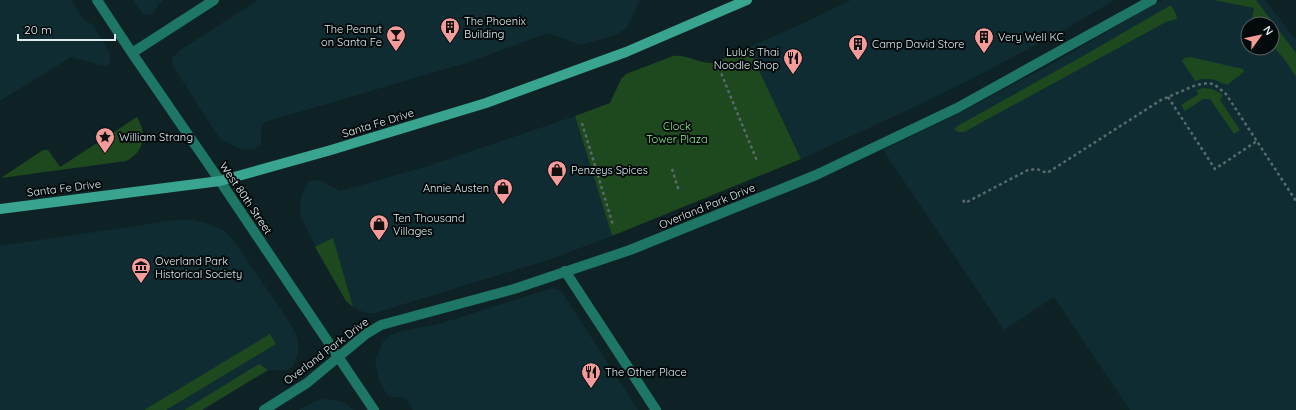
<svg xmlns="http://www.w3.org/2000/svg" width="1296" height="410" font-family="Quicksand,sans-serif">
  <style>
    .built { fill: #0e2c32; fill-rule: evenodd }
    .green { fill: #1e481e }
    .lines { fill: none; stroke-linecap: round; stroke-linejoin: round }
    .path { stroke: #596a6d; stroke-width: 2.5; stroke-dasharray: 3 3; stroke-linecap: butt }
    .service { stroke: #1e7766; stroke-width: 10 }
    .minor { stroke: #1e7766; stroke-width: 10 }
    .tertiary { stroke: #1e7766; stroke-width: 10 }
    .secondary { stroke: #39a590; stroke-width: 10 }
    .labels { text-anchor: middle; stroke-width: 4; stroke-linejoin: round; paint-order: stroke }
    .poi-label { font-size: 11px; fill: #e0ecee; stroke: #030a0b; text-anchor: start }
    .street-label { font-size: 11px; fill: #e0ecee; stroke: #030a0b }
    .park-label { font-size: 11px; fill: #8dec8b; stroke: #030a0b }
  </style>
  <rect width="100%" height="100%" fill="#0e2225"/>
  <!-- built -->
  <path class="built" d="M0 0H71L84 20 93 25 110 53V62L107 65H100L71 57 0 101Z
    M133 0H163L153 12 150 15H147L143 14Z
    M258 0H640L627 27 618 34 581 45 548 33 466 63 265 122 262 126 261 131V144L255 149 247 150 240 149 220 139 173 66 172 62 173 57 179 51Z
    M851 0H1115L1059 33 977 76 906 111 801 159 754 60 749 47 808 21Z
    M1161 0H1265L1296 40V410H1130L1054 297 1004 330 883 150 949 118 1052 64ZM1248 24H1272V48H1248Z
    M575 116 612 236 551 259 375 313H367L358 310 346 301 318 252 301 217 300 209 301 196 309 181 319 180 340 191 428 166Z
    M175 220H193L209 224 223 230 232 238 292 326 296 334 298 343V352L296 360 292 367 287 370H268L202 410H0V246Z
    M552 288 558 289 564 295 638 410H413L406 399 403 397H392L388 396 379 381 375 360 383 342 391 335 401 331 439 324Z
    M325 399 340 401 348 405 353 410H299L315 401Z"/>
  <!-- green -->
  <path class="green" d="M1213 0H1256L1296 53V77L1285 60 1272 45V24H1251L1254 8Z
    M1171 5 1176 14 1177 19 1166 22 964 132H958L954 129 959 125 1083 56Z
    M749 47 754 60 801 159 612 236 575 116 610 103 621 79 626 74 673 56C687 54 700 64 714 63Z
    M1190 57 1243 69 1244 72 1227 85C1216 80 1207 76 1195 81L1182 61 1184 58Z
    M1204 88 1212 89 1222 94V96L1220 100 1240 130 1234 134 1210 99H1203L1185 111 1181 105 1197 95 1198 93 1196 90Z
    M137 117C147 133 145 152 126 161L1 178 43 150H48L60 167Z
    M333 238 353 307 346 301 315 247Z
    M270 334 276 344 166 410H144Z
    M259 364 268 370 202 410H184Z"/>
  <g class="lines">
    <!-- path -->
    <path class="path" d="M719 68 757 161
      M1168 97 1215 169 1257 141
      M582 123 613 225
      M672 169 679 191
      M963 200 965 203 1028 170 1037 169 1047 173 1161 100 1196 85 1209 83 1215 85 1226 94 1296 201"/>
    <!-- service -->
    <path class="service" d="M565 271 656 410"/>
    <!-- minor -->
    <path class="minor" d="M97 0 132 53 220 181
      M132 53 214 0
      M264 410 307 383 366 334 381 325 514 289 630 250 816 175 957 108 1152 0"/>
    <!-- tertiary -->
    <path class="tertiary" d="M220 181 374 410"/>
    <!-- secondary -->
    <path class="secondary" d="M0 209 220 181 331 150 486 103 626 52 747 0"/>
  </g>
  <!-- icons -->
  <defs>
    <symbol id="building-pin" viewBox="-11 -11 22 30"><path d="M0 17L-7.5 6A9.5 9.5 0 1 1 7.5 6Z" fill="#f59b99" stroke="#030a0b"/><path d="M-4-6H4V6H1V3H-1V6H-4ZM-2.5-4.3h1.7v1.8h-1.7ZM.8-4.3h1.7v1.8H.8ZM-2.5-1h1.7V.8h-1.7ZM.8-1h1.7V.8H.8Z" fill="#111"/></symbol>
    <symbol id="bar-pin" viewBox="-11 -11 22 30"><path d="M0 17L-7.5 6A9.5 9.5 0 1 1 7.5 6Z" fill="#f59b99" stroke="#030a0b"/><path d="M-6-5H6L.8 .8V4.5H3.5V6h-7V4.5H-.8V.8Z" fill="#111"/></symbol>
    <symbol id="restaurant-pin" viewBox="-11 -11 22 30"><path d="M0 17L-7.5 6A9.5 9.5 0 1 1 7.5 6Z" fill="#f59b99" stroke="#030a0b"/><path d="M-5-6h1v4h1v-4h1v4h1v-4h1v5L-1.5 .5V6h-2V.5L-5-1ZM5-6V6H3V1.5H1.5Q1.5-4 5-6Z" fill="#111"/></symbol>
    <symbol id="sight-pin" viewBox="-11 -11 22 30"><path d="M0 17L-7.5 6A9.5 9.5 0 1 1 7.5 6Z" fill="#f59b99" stroke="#030a0b"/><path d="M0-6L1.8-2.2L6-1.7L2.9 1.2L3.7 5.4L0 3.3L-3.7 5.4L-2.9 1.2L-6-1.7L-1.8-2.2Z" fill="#111"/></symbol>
    <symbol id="shop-pin" viewBox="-11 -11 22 30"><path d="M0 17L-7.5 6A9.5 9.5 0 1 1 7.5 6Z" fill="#f59b99" stroke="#030a0b"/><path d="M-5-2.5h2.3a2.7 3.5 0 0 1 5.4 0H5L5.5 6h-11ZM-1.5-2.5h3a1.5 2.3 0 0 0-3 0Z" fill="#111"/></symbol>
    <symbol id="museum-pin" viewBox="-11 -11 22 30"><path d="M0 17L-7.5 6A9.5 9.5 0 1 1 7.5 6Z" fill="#f59b99" stroke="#030a0b"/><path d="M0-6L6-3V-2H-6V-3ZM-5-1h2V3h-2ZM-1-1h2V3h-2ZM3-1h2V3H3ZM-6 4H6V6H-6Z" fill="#111"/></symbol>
  </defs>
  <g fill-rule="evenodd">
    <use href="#building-pin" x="439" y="16" width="22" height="30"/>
    <use href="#bar-pin" x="385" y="24" width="22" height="30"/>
    <use href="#building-pin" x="973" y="26" width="22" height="30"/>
    <use href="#building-pin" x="847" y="33" width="22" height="30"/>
    <use href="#restaurant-pin" x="782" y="47" width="22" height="30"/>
    <use href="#sight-pin" x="94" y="126" width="22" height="30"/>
    <use href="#shop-pin" x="546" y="159" width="22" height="30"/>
    <use href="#shop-pin" x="492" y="177" width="22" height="30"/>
    <use href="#shop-pin" x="368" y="213" width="22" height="30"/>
    <use href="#museum-pin" x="130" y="256" width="22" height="30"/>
    <use href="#restaurant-pin" x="580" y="361" width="22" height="30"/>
  </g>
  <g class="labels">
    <!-- poi labels -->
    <g class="poi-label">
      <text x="464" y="25">The Phoenix<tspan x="464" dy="13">Building</tspan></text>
      <text x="382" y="33" text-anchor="end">The Peanut<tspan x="382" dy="13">on Santa Fe</tspan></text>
      <text x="998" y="41">Very Well KC</text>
      <text x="872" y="48">Camp David Store</text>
      <text x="779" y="56" text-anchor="end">Lulu's Thai<tspan x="779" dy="13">Noodle Shop</tspan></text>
      <text x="119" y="141">William Strang</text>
      <text x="571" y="174">Penzeys Spices</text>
      <text x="489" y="192" text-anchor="end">Annie Austen</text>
      <text x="393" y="222">Ten Thousand<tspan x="393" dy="13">Villages</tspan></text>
      <text x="155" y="265">Overland Park<tspan x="155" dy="13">Historical Society</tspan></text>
      <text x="605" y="376">The Other Place</text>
    </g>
    <!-- street labels -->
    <g class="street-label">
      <text transform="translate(378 123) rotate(-17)" y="4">Santa Fe Drive</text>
      <text transform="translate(64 188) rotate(-7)" y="4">Santa Fe Drive</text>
      <text transform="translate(246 198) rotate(56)" y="4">West 80th Street</text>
      <text transform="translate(707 206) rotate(-22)" y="4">Overland Park Drive</text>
      <text transform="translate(326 351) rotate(-37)" y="4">Overland Park Drive</text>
    </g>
    <!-- park labels -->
    <g class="park-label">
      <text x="677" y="130">Clock<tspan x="677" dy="13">Tower Plaza</tspan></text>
    </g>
  </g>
  <!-- north arrow -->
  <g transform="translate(1260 36) rotate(57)"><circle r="19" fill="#030a0b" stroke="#5b6466"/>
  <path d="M0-3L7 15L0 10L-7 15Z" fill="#f59b99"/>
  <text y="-6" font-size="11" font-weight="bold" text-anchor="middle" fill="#e0ecee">N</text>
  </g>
  <!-- scale -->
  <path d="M18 34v6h97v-6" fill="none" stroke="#e0ecee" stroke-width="2"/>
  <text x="24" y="34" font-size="12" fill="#e0ecee" stroke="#030a0b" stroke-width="3" paint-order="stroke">20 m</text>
</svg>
